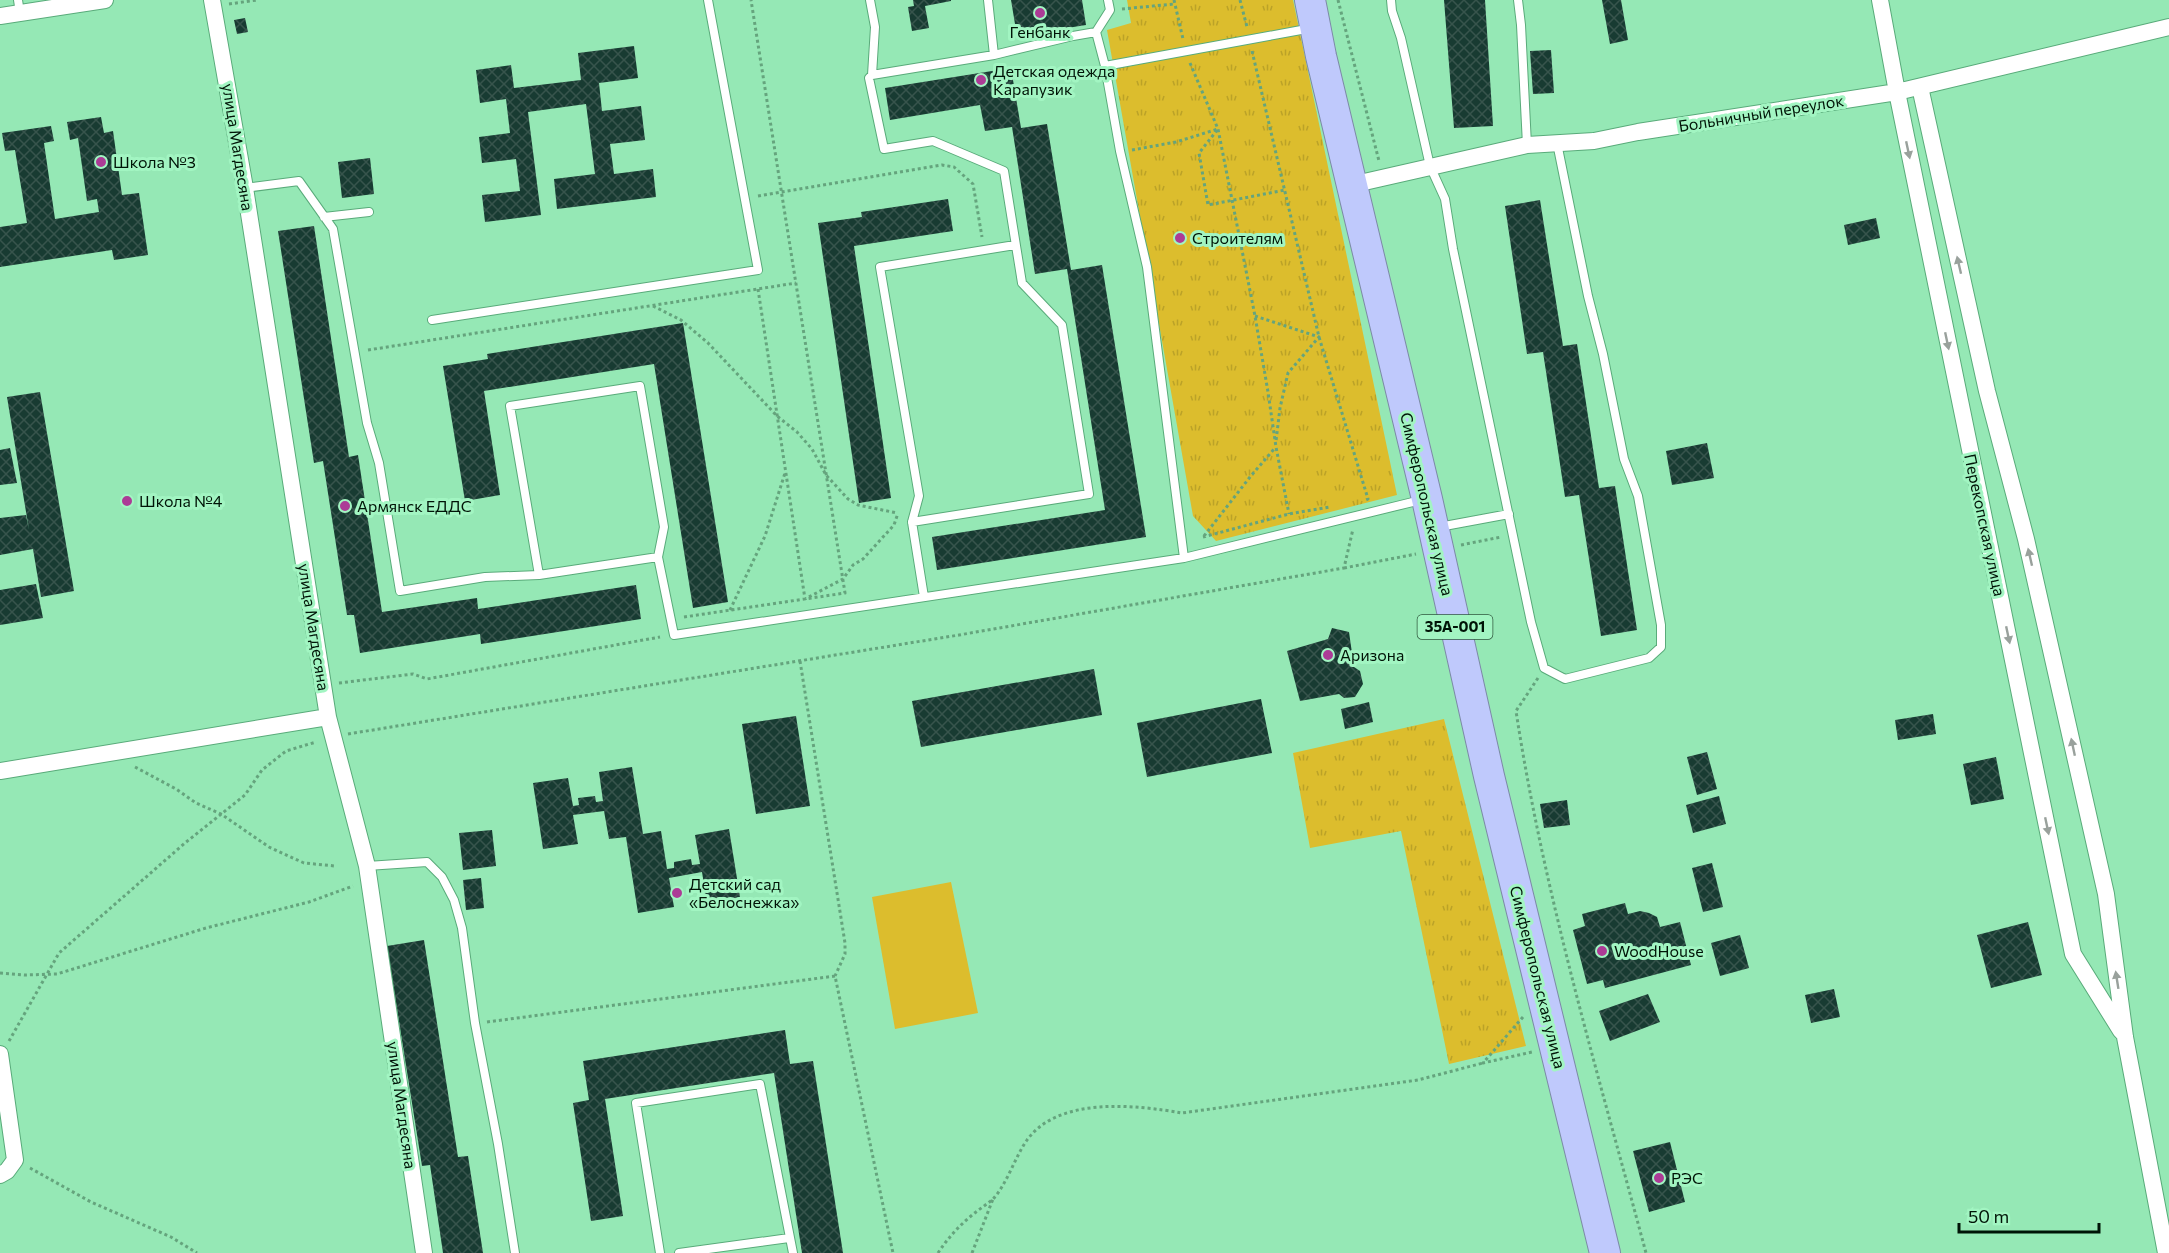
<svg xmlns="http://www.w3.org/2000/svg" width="2169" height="1253" font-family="Commissioner,sans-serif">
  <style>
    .grass { fill: url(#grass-tufts) }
    .pitch { fill: #dcbd2d }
    .building { fill: url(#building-cross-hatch) }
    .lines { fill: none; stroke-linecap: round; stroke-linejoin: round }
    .lane-casing { stroke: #59ab7a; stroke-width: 10 }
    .street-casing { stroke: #59ab7a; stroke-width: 18 }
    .highway-casing { stroke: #7c8aa6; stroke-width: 32 }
    .path { stroke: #65a47d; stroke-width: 3; stroke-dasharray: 3 3; stroke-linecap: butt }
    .lane { stroke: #fff; stroke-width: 8 }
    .street { stroke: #fff; stroke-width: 16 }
    .highway { stroke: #bfc9fc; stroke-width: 30 }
    .oneway { fill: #99a19c }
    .poi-dot { fill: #ac3b96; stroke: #a2f5c2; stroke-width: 2 }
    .labels { text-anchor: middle; stroke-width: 6; stroke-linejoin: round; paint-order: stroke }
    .shield { fill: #a2f5c2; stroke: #31583f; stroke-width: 1.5 }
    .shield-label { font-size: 15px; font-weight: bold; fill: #001407 }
    .poi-label { font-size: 16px; fill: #001407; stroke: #a2f5c2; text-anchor: start }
    .street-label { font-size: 16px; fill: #001407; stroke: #a2f5c2 }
  </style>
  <defs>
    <pattern id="grass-tufts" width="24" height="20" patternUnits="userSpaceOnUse" patternTransform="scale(1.5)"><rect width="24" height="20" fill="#dcbd2d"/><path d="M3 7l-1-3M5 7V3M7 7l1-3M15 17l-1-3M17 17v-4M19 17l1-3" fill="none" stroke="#bba227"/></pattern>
    <pattern id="building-cross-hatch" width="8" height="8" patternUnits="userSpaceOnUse" patternTransform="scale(1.5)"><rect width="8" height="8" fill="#183b32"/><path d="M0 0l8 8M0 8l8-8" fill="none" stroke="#37544c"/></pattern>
  </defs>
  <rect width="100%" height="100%" fill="#95e8b5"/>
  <!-- grass -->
  <path class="grass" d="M1127 0H1293L1397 495 1216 541 1193 516 1107 30 1131 23Z
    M1444 719 1526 1046 1449 1064 1401 831 1310 848 1293 753Z"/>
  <!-- pitch -->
  <path class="pitch" d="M951 882 978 1013 895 1029 872 897Z"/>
  <!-- building -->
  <path class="building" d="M913 0H951V1L925 6 929 28 912 31 908 7 914 6Z
    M1011 0H1082L1086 25 1017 36Z
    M1444 0H1485L1493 126 1454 128Z
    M1602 0H1621L1628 40 1610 44Z
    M245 18 248 32 237 34 234 20Z
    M634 46 638 78 599 83 602 111 641 106 645 140 610 144 614 174 653 169 656 197 557 209 554 179 595 174 586 104 528 112 541 215 485 222 482 195 520 191 516 159 482 163 479 137 510 133 506 99 480 103 476 70 511 65 514 88 581 80 578 53Z
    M1551 50 1554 93 1533 94 1530 51Z
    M1011 68 1021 128 1047 124 1071 270 1102 265 1146 537 937 570 932 537 1105 510 1067 269 1035 274 1012 127 985 131 980 105 890 120 885 88Z
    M101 117 104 133 113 131 122 195 139 193 148 255 114 260 112 250 0 267V227L27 223 15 150 5 151 2 133 51 126 54 141 44 143 55 219 99 212 97 199 87 201 78 138 70 140 67 122Z
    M370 158 374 194 342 198 338 162Z
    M948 199 953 231 854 246 891 498 859 503 818 223 862 217 861 212Z
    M1540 200 1563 346 1577 344 1599 488 1615 486 1637 630 1601 636 1579 495 1565 497 1543 352 1527 354 1505 206Z
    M1876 218 1880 238 1848 245 1844 225Z
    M314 226 349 457 358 455 382 612 477 598 478 609 636 585 641 619 481 644 480 634 360 653 354 615H347L323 461 314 463 278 231Z
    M683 323 728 602 693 608 654 364 484 391 500 495 465 501 443 366 488 359 487 354Z
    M40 392 74 591 41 597 33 549 0 555V518L26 515 29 530 7 397Z
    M1707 443 1714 478 1672 485 1666 451Z
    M10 448 17 483 0 485V450Z
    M36 584 43 618 0 625V590Z
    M1332 628 1349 632 1354 667 1360 671 1363 684 1355 697 1344 698 1339 694 1300 701 1287 651 1328 639Z
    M1094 669 1102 715 921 747 912 701Z
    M1261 699 1272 753 1147 777 1137 723Z
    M1369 702 1373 722 1345 729 1341 709Z
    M1933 714 1936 734 1898 740 1895 720Z
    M796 716 810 806 756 814 742 724Z
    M1707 752 1717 789 1697 795 1687 757Z
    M1996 757 2004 799 1971 805 1963 764Z
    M632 767 643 834 661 831 667 869 674 868V862L691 859 692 865 700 864 695 835 729 829 740 897 707 903 702 872 669 878 674 907 638 913 626 837 609 839 604 811 573 815 578 844 543 849 533 783 568 778 573 806 579 805 578 798 595 796 596 802 603 801 599 772Z
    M1719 796 1726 824 1693 833 1686 805Z
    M1567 800 1570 825 1544 828 1540 804Z
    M492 830 496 866 463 870 459 833Z
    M1712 863 1723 907 1703 912 1692 868Z
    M481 878 484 908 466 910 463 880Z
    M1625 903 1628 914 1640 911 1649 913 1657 917 1660 927 1680 922 1691 965 1605 988 1603 980 1587 984 1573 930 1585 926 1582 914Z
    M2028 922 2042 975 1991 988 1977 935Z
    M1740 935 1749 968 1720 976 1711 943Z
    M424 940 458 1157 468 1156 483 1253H443L430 1165 422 1166 387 946Z
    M1834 989 1840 1017 1811 1023 1805 995Z
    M1648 994 1660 1022 1610 1041 1599 1011Z
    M785 1030 790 1064 813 1061 843 1253H802L774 1073 605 1099 623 1216 591 1221 573 1103 589 1100 583 1061Z
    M1670 1142 1685 1202 1649 1212 1633 1151Z"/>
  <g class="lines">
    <defs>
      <path id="lane" d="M18 0 20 13
        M870 0 875 27 872 75
        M988 0 994 55
        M1391 0 1392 11 1401 38 1430 166 1445 199 1453 249 1531 622 1544 668 1565 679 1649 658 1661 647V625L1638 496 1624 459 1603 354 1588 296 1557 143
        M1518 0 1521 25 1527 145
        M1096 32 1110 10 1108 0
        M1105 66 1312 28
        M245 188 299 181 333 229 367 423 379 463 400 591 485 577 539 575 658 557
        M324 217 369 212
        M432 320 758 270 708 0
        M912 522 919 496 880 267 1015 245
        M1439 527 1509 514
        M539 575 510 406 640 386 664 527 658 557 674 635 1184 558 1421 500
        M924 597 912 522 1089 494 1062 325 1022 283 1004 171 933 141 884 149 869 78 872 75 994 55 1073 36 1096 32 1105 66 1120 151 1147 267 1184 558
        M367 866 427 862 442 877 454 900 462 928 475 1023 498 1144 515 1253
        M660 1253 636 1103 760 1084 793 1253
        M679 1253 789 1238"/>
      <path id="street" d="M212 0 245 188 328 717 367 866 424 1253
        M1880 0 1897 92 2073 954 2121 1031
        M0 16 105 0
        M1920 87 1987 391 2026 539 2106 894 2125 1037 2166 1253
        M1351 185 1527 145 1594 141 1638 132 1897 92 2169 27
        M0 771 328 717
        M0 1054 15 1160 7 1171 0 1175"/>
      <path id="highway" d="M1310 0 1321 56 1427 499 1489 776 1605 1253"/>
    </defs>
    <!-- lane casing -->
    <use href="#lane" class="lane-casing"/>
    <!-- street casing -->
    <use href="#street" class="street-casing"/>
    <!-- highway casing -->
    <use href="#highway" class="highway-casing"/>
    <!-- path -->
    <path class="path" d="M1174 0 1183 39
      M1240 0 1247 27
      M1338 0 1379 161
      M229 4 257 0
      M1122 9 1174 4
      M1252 51 1319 337 1368 499 1366 500
      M1190 63 1218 129 1255 316 1268 392 1276 447 1289 514
      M1132 150 1176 142 1218 129 1199 153 1208 205 1285 190
      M758 196 942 165 954 167 973 184 982 237
      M758 289 805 599 843 579 853 565 863 559 894 525 898 513
      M653 306 681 320 708 343 777 416 797 432 812 449 826 475 848 499 858 505 897 513
      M1255 316 1319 337 1288 373 1280 408 1276 441
      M368 350 796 283
      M1204 536 1250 477 1275 448
      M1203 537 1289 514 1330 507
      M1461 545 1501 537
      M1344 568 1416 554
      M730 610 765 536 785 473
      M684 617 845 593 751 0
      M800 661 845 943V954L835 976
      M1538 678 1516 711C1544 895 1598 1073 1646 1253
      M339 683 413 674 427 679 660 637
      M348 734 959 635 1344 568 1353 529
      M135 767 176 789 196 803 221 814 269 847 304 863 335 866
      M0 973 24 975 57 974 206 928 309 902 353 886
      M1523 1017 1483 1063 1532 1052
      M487 1022 835 976 893 1253
      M9 1041 59 953 185 843 245 795 262 770 286 751 316 742
      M30 1168 91 1202 171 1237 197 1253
      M938 1253C947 1239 958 1227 971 1216 978 1210 986 1205 993 1199 1007 1184 1015 1157 1027 1140 1059 1096 1136 1105 1182 1113L1418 1080 1483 1063
      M972 1253 993 1199"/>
    <!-- lane -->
    <use href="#lane" class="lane"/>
    <!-- street -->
    <use href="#street" class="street"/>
    <!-- highway -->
    <use href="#highway" class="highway"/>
  </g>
  <!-- one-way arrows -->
  <defs><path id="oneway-solid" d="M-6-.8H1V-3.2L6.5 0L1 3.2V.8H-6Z" transform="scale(1.5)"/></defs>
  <g class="oneway">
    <use href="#oneway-solid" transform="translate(1908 150) rotate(78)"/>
    <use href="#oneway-solid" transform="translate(1959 265) rotate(-103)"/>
    <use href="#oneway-solid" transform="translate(1947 341) rotate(78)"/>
    <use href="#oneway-solid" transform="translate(2030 557) rotate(-103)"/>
    <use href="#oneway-solid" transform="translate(2008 635) rotate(78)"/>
    <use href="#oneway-solid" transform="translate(2073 747) rotate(-102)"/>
    <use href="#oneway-solid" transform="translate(2047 826) rotate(78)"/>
    <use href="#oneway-solid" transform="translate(2117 980) rotate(-99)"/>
  </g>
  <!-- markers -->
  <g class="poi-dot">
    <circle cx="1040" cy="13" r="6"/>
    <circle cx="981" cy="80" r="6"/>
    <circle cx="101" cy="162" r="6"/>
    <circle cx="1180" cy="238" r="6"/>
    <circle cx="127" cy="501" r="6"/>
    <circle cx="345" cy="506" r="6"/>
    <circle cx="1328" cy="655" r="6"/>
    <circle cx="677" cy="893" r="6"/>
    <circle cx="1602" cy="951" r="6"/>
    <circle cx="1659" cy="1178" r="6"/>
  </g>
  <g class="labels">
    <!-- shield labels -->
    <rect class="shield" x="1417.5" y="615" width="75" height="24" rx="4.5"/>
    <g class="shield-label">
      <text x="1455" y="632">35А-001</text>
    </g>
    <!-- poi labels -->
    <g class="poi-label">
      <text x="1040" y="38" text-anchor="middle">Генбанк</text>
      <text x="993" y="77">Детская одежда<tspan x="993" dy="18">Карапузик</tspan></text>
      <text x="113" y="168">Школа №3</text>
      <text x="1192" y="244">Строителям</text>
      <text x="139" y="507">Школа №4</text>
      <text x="357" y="512">Армянск ЕДДС</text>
      <text x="1340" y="661">Аризона</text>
      <text x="689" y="890">Детский сад<tspan x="689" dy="18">«Белоснежка»</tspan></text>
      <text x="1614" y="957">WoodHouse</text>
      <text x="1671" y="1184">РЭС</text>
    </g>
    <!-- street labels -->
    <g class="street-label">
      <text transform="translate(1761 113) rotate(-9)" y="6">Больничный переулок</text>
      <text transform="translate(238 147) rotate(81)" y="6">улица Магдесяна</text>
      <text transform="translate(1427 504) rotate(77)" y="6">Симферопольская улица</text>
      <text transform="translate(1985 525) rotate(78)" y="6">Перекопская улица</text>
      <text transform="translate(314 627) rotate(81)" y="6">улица Магдесяна</text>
      <text transform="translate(1538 977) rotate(76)" y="6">Симферопольская улица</text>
      <text transform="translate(402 1105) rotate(82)" y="6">улица Магдесяна</text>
    </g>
  </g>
  <!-- scale -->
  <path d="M1959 1223v9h140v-9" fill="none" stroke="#001407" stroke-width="3"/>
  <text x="1968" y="1223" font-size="18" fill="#001407" stroke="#a2f5c2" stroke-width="4.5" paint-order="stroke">50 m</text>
</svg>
